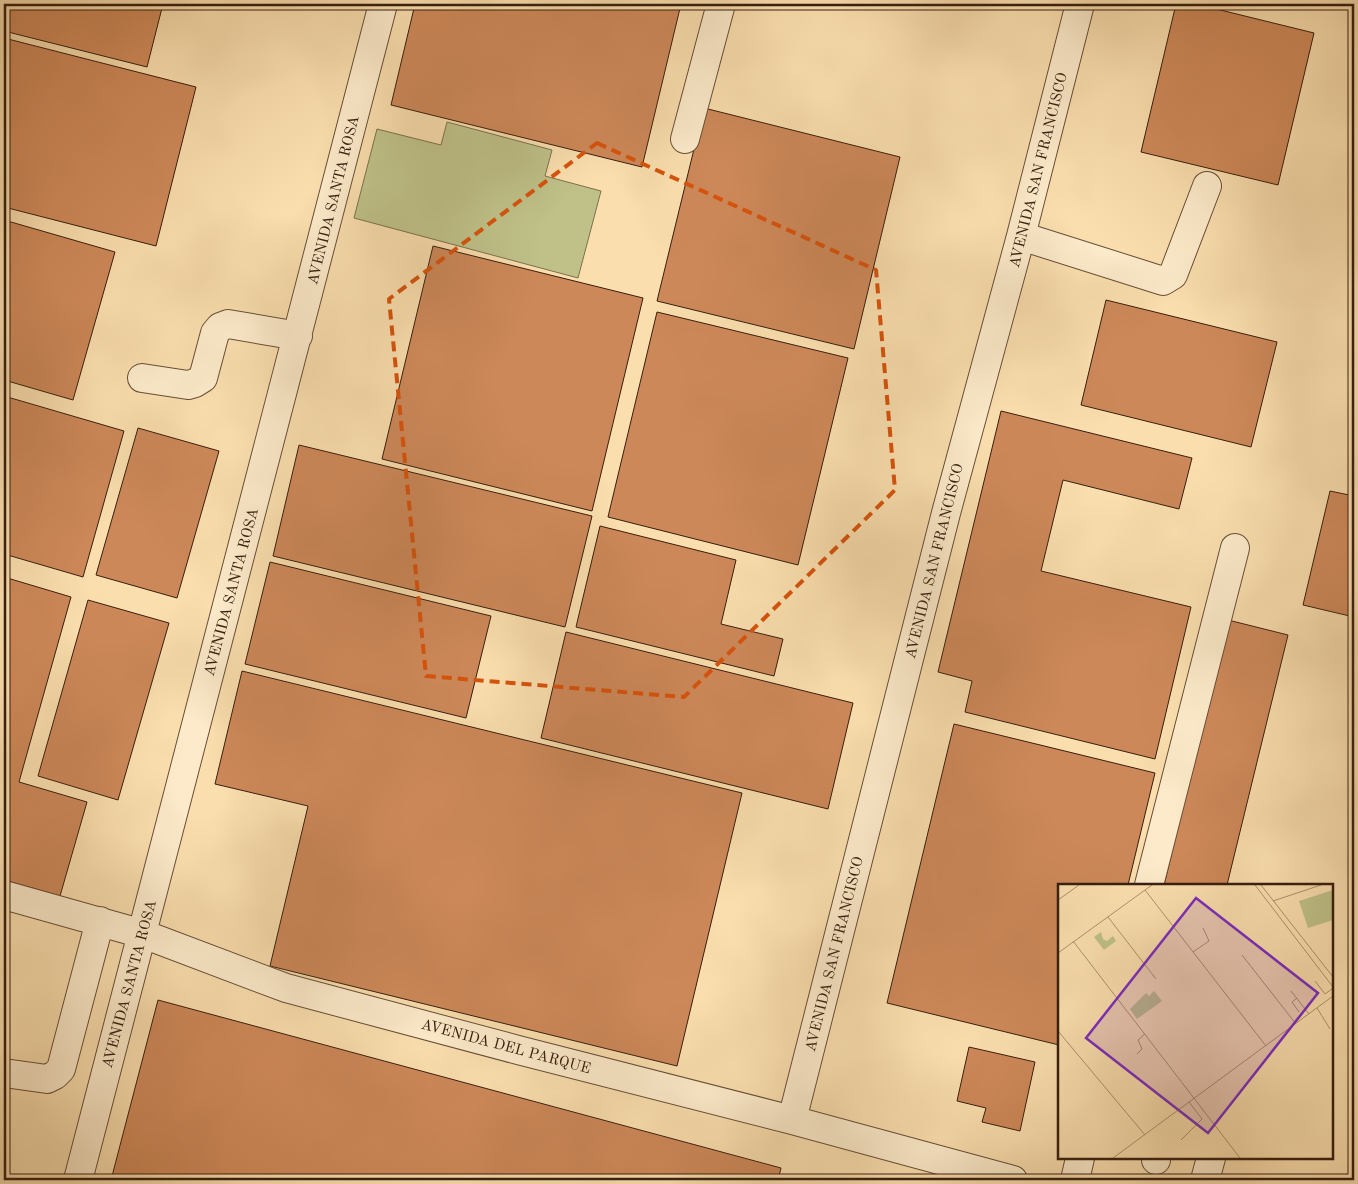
<svg xmlns="http://www.w3.org/2000/svg" width="1358" height="1184" font-family="'Old Standard TT',serif">
  <style>
    .green { fill: #bfc189; stroke: #7b704c }
    .building { fill: #cd8859; stroke: #371e0f }
    .lines { fill: none; stroke-linecap: round; stroke-linejoin: round }
    .minor-casing { stroke: #684e37; stroke-width: 30 }
    .minor { stroke: #fceaca; stroke-width: 28 }
    .marked { fill: none; stroke: #d6530c; stroke-width: 4; stroke-dasharray: 10 6; stroke-linejoin: round }
    .labels { text-anchor: middle; stroke-width: 5; stroke-linejoin: round; paint-order: stroke }
    .street-label { font-size: 15px; fill: #371e0f; stroke: #fceaca }
    .inset-road { fill: none; stroke: #ac916e; stroke-width: 1 }
    .view { fill: #7b2cbf; fill-opacity: 0.15; stroke: #7b2cbf; stroke-width: 2.5 }
    .inset-edge { fill: none; stroke: #371e0f; stroke-width: 2.5 }
  </style>
  <rect width="100%" height="100%" fill="#fadeae"/>
  <filter id="stains"><feTurbulence type="fractalNoise" baseFrequency=".004" numOctaves="4"/><feColorMatrix values="0 0 0 0 .2 0 0 0 0 .09 0 0 0 0 .02 0 0 0 .5 -.17"/></filter>
  <radialGradient id="worn" r=".72"><stop offset=".6" stop-color="#630" stop-opacity="0"/><stop offset="1" stop-color="#630" stop-opacity=".3"/></radialGradient>
  <!-- green -->
  <path class="green" d="M447 122 552 150 545 176 601 191 578 278 354 218 377 129 441 145Z"/>
  <!-- building -->
  <path class="building" d="M4 4H163L147 67 4 31Z
    M415 4H681L642 167 391 105Z
    M1176 4H1196L1314 33 1278 185 1141 152Z
    M4 38 196 87 156 246 4 207Z
    M704 108 900 157 854 349 657 301Z
    M4 220 115 252 73 400 4 380Z
    M433 246 643 298 592 511 382 459Z
    M1106 300 1277 342 1251 447 1081 405Z
    M657 312 848 358 798 565 608 517Z
    M4 396 124 431 83 577 4 554Z
    M1001 411 1192 458 1179 509 1063 480 1041 571 1191 607 1155 759 965 712 972 681 938 672Z
    M138 428 219 451 177 598 96 575Z
    M299 445 592 516 565 627 273 556Z
    M1330 491 1354 496V617L1303 605Z
    M600 526 736 560 721 624 783 639 774 676 576 627Z
    M270 562 491 616 466 718 245 664Z
    M4 577 71 597 19 782 87 802 60 896 4 880Z
    M88 600 169 623 118 800 38 776Z
    M1228 620 1288 635 1227 885H1164Z
    M566 632 853 703 828 809 541 738Z
    M242 671 742 793 677 1066 270 966 308 806 215 784Z
    M954 724 1155 773 1128 885H1059V1045L887 1003Z
    M158 1000 781 1168 778 1180H111Z
    M969 1047 1035 1062 1020 1131 982 1122 986 1108 957 1101Z"/>
  <g class="lines">
    <defs>
      <path id="minor" d="M685 139 721 4
        M1021 236 1163 281 1173 275 1207 186
        M142 378 188 385 195 383 203 378 215 333 220 327 228 324 298 336
        M1149 885 1235 548
        M4 895 143 934 286 988 518 1050 792 1120 1013 1180
        M4 1073 47 1079 55 1075 61 1069 100 921
        M792 1120 946 513 1021 236 1080 4
        M1156 1160V1158
        M78 1180 383 4
        M1075 1180 1080 1158
        M1205 1180 1211 1158"/>
    </defs>
    <!-- minor casing -->
    <use href="#minor" class="minor-casing"/>
    <!-- minor -->
    <use href="#minor" class="minor"/>
  </g>
  <!-- marked area -->
  <path class="marked" d="M597 143 876 270 895 490 684 697 426 676 389 299Z"/>
  <g class="labels">
    <!-- street labels -->
    <g class="street-label">
      <text transform="translate(1038 170) rotate(-76)" y="5">AVENIDA SAN FRANCISCO</text>
      <text transform="translate(333 200) rotate(-76)" y="5">AVENIDA SANTA ROSA</text>
      <text transform="translate(934 561) rotate(-76)" y="5">AVENIDA SAN FRANCISCO</text>
      <text transform="translate(231 592) rotate(-75)" y="5">AVENIDA SANTA ROSA</text>
      <text transform="translate(834 954) rotate(-76)" y="5">AVENIDA SAN FRANCISCO</text>
      <text transform="translate(129 984) rotate(-75)" y="5">AVENIDA SANTA ROSA</text>
      <text transform="translate(506 1046) rotate(15)" y="5">AVENIDA DEL PARQUE</text>
    </g>
  </g>
  <!-- overview -->
  <g transform="translate(1058 884)">
    <rect width="275" height="275" fill="#fadeae"/>
    <path d="M275 6V36L250 44 241 17ZM43 48 45 55 49 57 55 52 58 57 46 66 36 53ZM96 107 104 117 79 135 72 125 88 109 91 112Z" fill="#bfc189"/>
    <path class="inset-road" d="M197 1 275 103M203 1 275 93M87 6 208 162M0 16 21 1M215 17 263 1M50 33 98 95M15 57 182 274M135 68 151 57 145 44M0 69 94 1M184 71 238 140M257 97 267 110 275 104M233 107 251 130M239 114 234 118 241 128M259 124 272 145M0 147 87 251M79 170 84 165 80 156 87 150M123 256 144 235 131 218M55 274 275 112"/>
    <path class="view" d="M138 14 260 109 150 249 28 154Z"/>
    <rect width="275" height="275" class="inset-edge"/>
  </g>
  <!-- margin -->
  <rect width="1358" height="1184" fill="none" stroke="#fadeae" stroke-width="20"/>
  <rect x="5" y="5" width="1348" height="1174" fill="none" stroke="#371e0f" stroke-width="2.5"/>
  <rect x="10" y="10" width="1338" height="1164" fill="none" stroke="#371e0f"/>
  <rect width="100%" height="100%" filter="url(#stains)"/>
  <rect width="100%" height="100%" fill="url(#worn)"/>
</svg>
